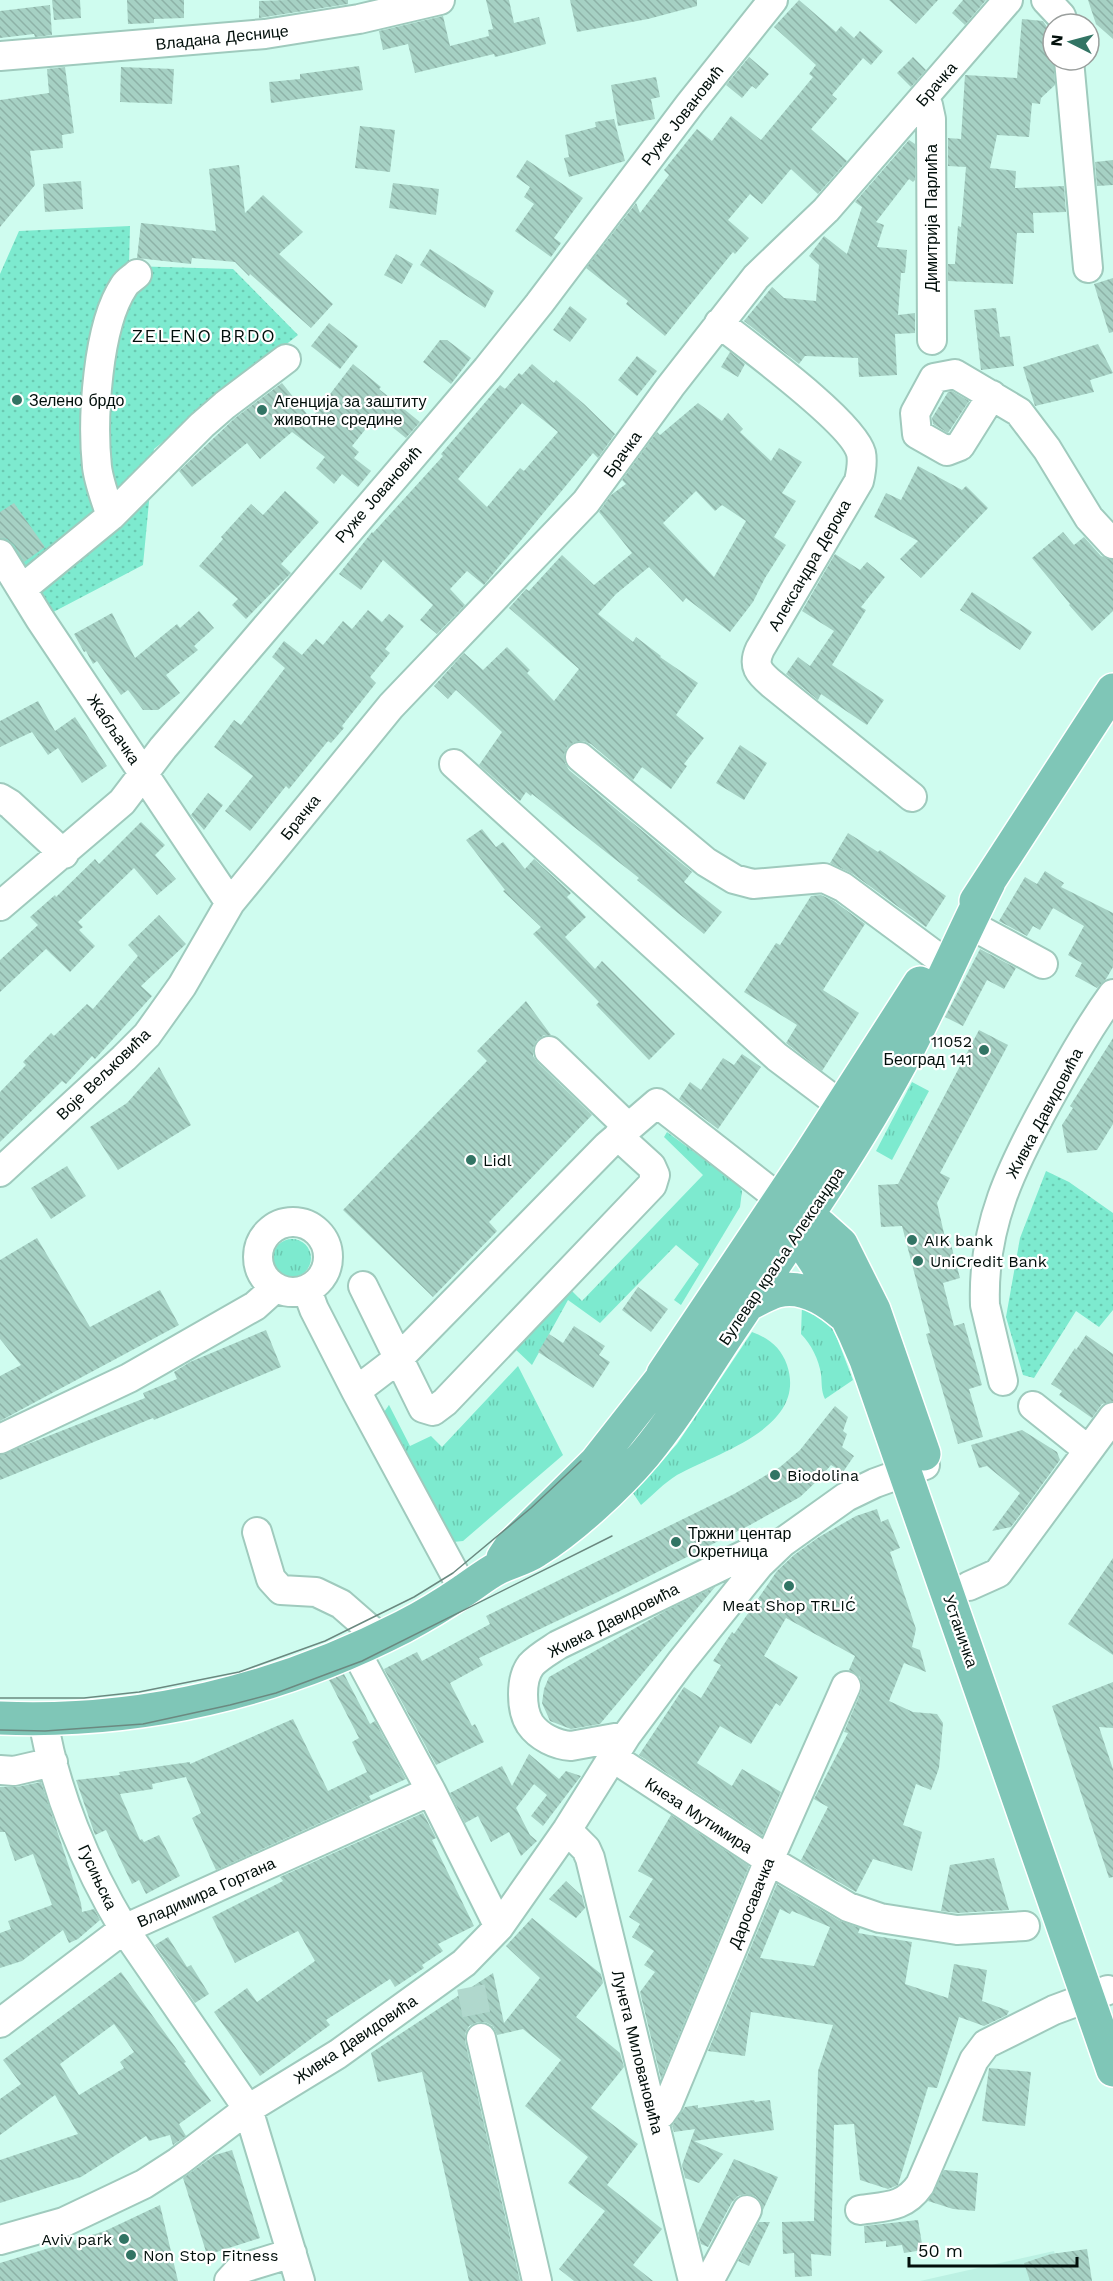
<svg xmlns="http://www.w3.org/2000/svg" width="1113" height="2281" font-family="'Work Sans',sans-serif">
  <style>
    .built { fill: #bcf1e3 }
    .grass { fill: url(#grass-tufts) }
    .park { fill: url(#park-dots) }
    .building { fill: url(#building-back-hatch); fill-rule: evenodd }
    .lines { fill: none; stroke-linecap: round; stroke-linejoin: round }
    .minor-tunnel { stroke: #b0d8cd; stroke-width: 28; stroke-dasharray: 28 14; stroke-linecap: butt }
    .minor-casing { stroke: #9fcabd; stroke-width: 32 }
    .major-casing { stroke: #fff; stroke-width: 36 }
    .minor { stroke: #fff; stroke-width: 28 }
    .major { stroke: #7fc6b7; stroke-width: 33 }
    .tram { stroke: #6b8980; stroke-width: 1.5 }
    .poi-dot { fill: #327464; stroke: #fff; stroke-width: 2 }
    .labels { text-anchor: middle; stroke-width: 4.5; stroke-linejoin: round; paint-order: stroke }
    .street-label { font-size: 16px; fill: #020f0b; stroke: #fff }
    .poi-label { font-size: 16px; fill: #020f0b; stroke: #fff; text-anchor: start }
    .neighbourhood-label { font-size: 18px; letter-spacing: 1.5px; fill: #020f0b; stroke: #fff }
  </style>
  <defs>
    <pattern id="grass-tufts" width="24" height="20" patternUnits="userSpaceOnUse" patternTransform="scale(1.5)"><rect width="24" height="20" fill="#7deacf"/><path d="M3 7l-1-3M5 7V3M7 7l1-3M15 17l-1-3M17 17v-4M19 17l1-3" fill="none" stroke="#6ac8b0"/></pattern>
    <pattern id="park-dots" width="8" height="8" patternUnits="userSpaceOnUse" patternTransform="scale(1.5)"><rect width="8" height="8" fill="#7deacf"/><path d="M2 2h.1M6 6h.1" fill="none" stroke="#6ac8b0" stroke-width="1.8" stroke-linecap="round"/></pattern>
    <pattern id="building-back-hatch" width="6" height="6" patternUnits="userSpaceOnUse" patternTransform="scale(1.5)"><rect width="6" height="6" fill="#a6d1c4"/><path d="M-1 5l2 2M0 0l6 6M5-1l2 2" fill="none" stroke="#8db2a7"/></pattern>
  </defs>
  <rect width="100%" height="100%" fill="#cffcef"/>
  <!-- built -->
  <path class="built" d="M1054 2251 1064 2281H920Z"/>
  <!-- grass -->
  <path class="grass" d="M912 1082 929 1091 892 1160 876 1151Z
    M667 1132 739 1185 742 1191 740 1207 681 1305 674 1300 699 1264 676 1245 600 1323 568 1300 532 1365 513 1347 569 1288 582 1301 703 1175 664 1137Z
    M273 1258a19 19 0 1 1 38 0a19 19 0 1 1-38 0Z
    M802 1305 826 1318 835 1333 853 1380 825 1399C821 1391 822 1383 821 1374 819 1360 811 1344 801 1334Z
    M752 1332C769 1338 781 1348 787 1365 808 1428 718 1452 677 1475 664 1483 653 1495 641 1505L633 1493 677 1444Z
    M518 1366 563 1455 463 1541 453 1542 447 1537 384 1412 389 1405 410 1446 431 1436 442 1447Z"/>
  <!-- park -->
  <path class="park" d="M130 226 129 266 233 269 298 335 154 449 143 565 40 619 0 554V274L19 231Z
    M1046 1171 1069 1182 1113 1213V1310L1099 1327 1076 1311 1034 1378 1023 1375 1006 1317 1020 1238Z"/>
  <!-- building -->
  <path class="building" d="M52 0H80L81 18 54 20Z
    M127 0H184V18L154 19V23L128 24Z
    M286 0H348V4L259 18V1Z
    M486 0H509L514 23 539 17 546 44 495 57 494 54 415 73 408 44 383 50 379 31 443 16 450 46 489 36 488 30 493 29Z
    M570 0H697V6L648 19 577 32Z
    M799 0 836 32 841 26 854 38 860 31 883 51 871 65 863 58 832 95 837 99 811 129 847 161 818 194 791 169 762 204 750 194 728 220 749 238 735 254 733 252 665 336 626 304 628 301 586 268 636 203 640 213 669 175 664 170 697 129 712 141 731 116 761 140 813 77 809 74 816 65 774 27Z
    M889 0H938L916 24Z
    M963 0H986L965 25 952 13Z
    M1088 0H1113V39L1096 24Z
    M50 5 52 35 35 37 34 34 0 38V11Z
    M1022 19 1043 21 1053 36 1055 85 1041 98 1040 104 1032 103 1029 137 997 135 990 168 1016 171 1015 188 1064 186 1066 212 1033 213 1034 233H1017L1013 284 948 281V264H955L958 226 961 227 966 167 948 166V138L961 139 965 75 1017 78Z
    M749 57 769 74 756 89 752 86 742 98 726 85Z
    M913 57 926 70 911 87 897 73Z
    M359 66 363 90 271 103 269 82 300 79V74Z
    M65 67 74 133 62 135 63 148 30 151 35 185 0 227V100L49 93 47 69Z
    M121 67 174 69 172 104 120 102Z
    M656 77 660 97 651 99 655 119 618 126 611 85Z
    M614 119 625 161 569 177 564 158 569 157 565 135 596 127 595 122Z
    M360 126 395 130 390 172 355 168Z
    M909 140 915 144V180L913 182 909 179 876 222 884 225 877 247 907 250 905 273H901L898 315 915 313V333L895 334 897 375 859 377 858 358 805 356 799 364 744 321 772 287 784 298 816 301 819 265 809 256 824 236 847 254 862 207 855 202Z
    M527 160 583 198 554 238 561 243 551 257 515 231 534 204 524 197 530 187 516 177Z
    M1113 160V185L1097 186 1095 162Z
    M239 165 245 213 263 195 303 232 279 254 333 304 311 328 250 274 249 276 235 262 192 258 191 264 137 258 141 223 216 231 209 169Z
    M81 181 83 209 45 212 43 184Z
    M393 183 439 189 436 215 389 208Z
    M430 249 494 291 485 308 420 265Z
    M396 254 413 264 402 284 384 275Z
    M1113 278V332L1109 333 1094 284Z
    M570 306 587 319 570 342 553 330Z
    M996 308 1000 337 1010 336 1014 366 981 370 974 310Z
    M329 323 358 346 340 369 311 346Z
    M440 340H447L471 358 451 384 423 362Z
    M1098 344 1113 373 1090 380 1094 392 1035 406 1023 367Z
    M730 352 745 364 738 377 721 367Z
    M637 356 657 371 637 396 618 380Z
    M353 364 381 387 379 389 420 422 406 438 377 415 352 446 359 452 354 458 371 471 358 487 342 474 334 484 316 468 325 457 292 432 260 459 247 443 192 487 179 471 235 418 282 383 311 419Z
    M532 364 554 383 556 380 584 404 615 434 598 458 593 453 484 585 467 571 450 589 465 605 437 634 420 620 433 605 383 560 361 590 339 574 372 532 373 533 443 456 441 454 500 385 505 389 519 373 522 375ZM522 403 558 432 524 471 520 468 487 507 458 479Z
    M952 391 969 401 948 433 933 424 932 418 948 392Z
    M698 403 722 421 728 413 743 429 740 432 771 461 779 448 802 462 782 493 796 501 774 537 786 545 765 578 753 602 730 632 686 598 683 602 649 567 616 594 598 614 633 642 636 637 661 656 660 657 698 683 676 715 704 738 684 764 687 766 671 789 642 767 633 780 591 744 583 741 574 742 567 747 564 755 565 763 569 770 692 872 684 882 722 912 704 934 637 880 639 878 532 794 531 796 526 792 520 801 479 765 502 732 456 690 448 699 434 686 464 653 483 670 507 647 530 670 527 673 554 701 579 669 509 608 526 589 529 591 562 555 594 585 632 553 599 512 611 495 626 484 622 480 657 432 660 435ZM696 491 715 511 722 505 746 521 714 577 663 523Z
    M918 466 962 490 966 486 988 508 921 578 900 559 918 541 874 517 886 493 901 500Z
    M285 491 319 522 281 564 291 573 246 619 232 605 238 599 199 566 223 539 221 537 251 504 263 515Z
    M14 503 45 547 24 562 14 545 7 539 0 538V512Z
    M1063 532 1074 545 1084 537 1101 556 1113 560V611L1092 631 1069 605 1070 604 1032 558Z
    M835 554 860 570 867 562 885 577 861 607 866 610 832 665 884 700 867 725 821 694 818 700 786 674 798 657 810 666 834 631 802 611Z
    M972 592 1032 632 1020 650 960 610Z
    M368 610 382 622 389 614 404 626 385 649 390 653 370 677 376 683 342 726 344 728 331 743 328 741 289 789 286 786 250 831 225 811 253 776 214 747 234 720 241 725 285 668 272 657 284 641 302 655 316 639 323 645 343 621 352 629Z
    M199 611 214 628 194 646 198 650 166 675 180 693 158 710H143L128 690 121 695 97 661 93 664 86 651 84 652 74 634 112 613 135 658 177 624 180 628Z
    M38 701 55 731 75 717 107 766 82 783 58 748 48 755 32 732 0 747V721Z
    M740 745 767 763 744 800 716 783Z
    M208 793 223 805 204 830 191 815Z
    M141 822 165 845 155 855 176 879 157 895 134 868 78 922 83 927 79 930 95 946 70 972 46 949 0 992V960L38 925 30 917 55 895 56 897 95 859 99 864Z
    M482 829 496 847 503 842 525 869 534 859 571 893 567 897 586 917 565 937 595 969 602 961 675 1034 649 1060 596 1005 599 1002 533 934 541 927 503 891 505 890 466 840Z
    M848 833 878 852 880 850 946 896 926 927 853 874 830 863Z
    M1045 871 1064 883 1061 887 1113 913V967L1106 979 1097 988 1075 976 1082 963 1068 955 1084 926 1053 908 1040 930 1033 926 1027 936 999 921 1025 877 1037 884Z
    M821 895 834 901 865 924 823 990 859 1013 822 1071 786 1043 797 1025 744 992 776 943 780 945 811 896Z
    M159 915 186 944 141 986 152 996 95 1059 92 1056 66 1084 62 1081 0 1142V1092L26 1065 23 1062 51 1033 54 1036 87 1004 93 1009 138 956 128 945Z
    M980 949 1016 968 1004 989 987 980 963 1026 945 1017Z
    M526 1001 551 1035H544L537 1040 533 1048V1056L538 1063 592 1115 489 1222 497 1231 433 1297 343 1210 487 1061 477 1051Z
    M979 1030 1008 1045 940 1173 950 1178 937 1203 946 1242 950 1241 960 1278 943 1283 954 1326 964 1323 982 1385 969 1389 983 1437 958 1444 926 1334 930 1333 902 1226 881 1227 878 1185 898 1184Z
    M1113 1038V1124L1097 1150 1067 1153 1062 1125 1073 1108 1070 1106Z
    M742 1054 761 1067 718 1129 679 1099 690 1082 701 1090 723 1058 734 1065Z
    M159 1067 191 1125 118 1170 90 1127 127 1103Z
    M67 1166 86 1196 51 1219 31 1188Z
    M37 1238 90 1327 160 1290 179 1325 0 1421V1376L21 1365 0 1339V1260Z
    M638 1287 668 1309 651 1332 622 1310Z
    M574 1326 605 1346 599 1355 610 1362 593 1388 538 1352 549 1334 563 1343Z
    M266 1330 281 1367 154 1420 153 1418 0 1480V1455L145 1398 143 1393 177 1379 174 1372 190 1362Z
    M1086 1335 1113 1354V1401L1102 1404 1092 1418 1059 1395 1062 1391 1051 1384 1075 1348 1076 1350Z
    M835 1406 848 1417 843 1431 847 1434 842 1447 854 1456 843 1472 831 1465 819 1479 800 1497 750 1525 618 1592 479 1658 483 1665 450 1683 472 1726 475 1724 484 1742 436 1765 384 1669 417 1652 422 1661 490 1624 486 1616 734 1494 780 1467 800 1450Z
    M1022 1430 1057 1452 1060 1460 1011 1527 992 1531 1020 1493 987 1466 979 1468 971 1445Z
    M877 1509 881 1522 888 1519 900 1548 890 1552 916 1629 912 1647 920 1650 926 1672 904 1663 889 1701 913 1712 937 1714 943 1723 939 1768 931 1790 916 1784 903 1825 922 1832 912 1871 873 1859 856 1892 801 1860 828 1807 814 1799 848 1733 844 1732 861 1692 862 1685 860 1677 849 1670 855 1656 786 1618 764 1656 798 1677 780 1706 776 1703 751 1744 720 1726 697 1763 732 1786 742 1769 781 1792 762 1836 639 1755 684 1687 701 1698 721 1665 713 1661 732 1632 734 1634 777 1571 794 1555 819 1537 856 1516Z
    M1113 1558V1655L1068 1624Z
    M715 1587 600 1724 571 1729 550 1721 542 1703 544 1689 549 1677 667 1610Z
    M344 1674 370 1724 375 1721 406 1779 369 1796 371 1800 216 1870 192 1818 201 1813 186 1777 152 1784 153 1789 120 1794 140 1840 142 1839 144 1842 159 1835 180 1876 146 1894 139 1880 132 1884 106 1830 95 1835 76 1780 120 1775 119 1772 190 1762V1764L293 1719 328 1791 367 1772 352 1742 359 1738 329 1680Z
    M1113 1682V1728L1099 1727 1113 1769V1877L1109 1878 1052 1706Z
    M529 1754 559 1779 566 1771 581 1776 543 1826 531 1816 547 1795 534 1784 516 1808 530 1835 537 1841 521 1856 509 1832 491 1842 478 1816 465 1823 450 1793 502 1766 512 1786Z
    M41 1782 81 1903 82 1912 94 1909 100 1920 78 1939 69 1943 63 1930 22 1961 0 1968V1933L11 1929 8 1921 52 1905 33 1854 15 1861 5 1832H0V1787H17Z
    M423 1813 436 1838 432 1840 474 1926 438 1944 443 1951 422 1965 424 1968 395 1987 390 1979 326 2020 330 2025 260 2076 214 2012 247 1988 257 2002 315 1961 298 1931 235 1963 212 1917 283 1881 280 1877Z
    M671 1815 749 1866 661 2079 640 1992 655 1972 644 1965 654 1951 632 1937 640 1924 629 1917 653 1879 638 1871Z
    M994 1858 1009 1910 958 1913 941 1911 950 1865Z
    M566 1881 582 1896 585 1908 576 1918 549 1899Z
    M777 1884 840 1921 860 1928 858 1933 912 1942 905 1984 948 1998 954 1964 987 1970 982 2001 1009 2011 1007 2015 984 2026 959 2017 937 2088 928 2087 898 2185 888 2189 860 2180 854 2124 834 2125 831 2256 811 2254 812 2276 795 2277 794 2253 783 2254 782 2222 814 2221 818 2071 833 2025 751 2012 745 2056 708 2051ZM780 1909 790 1914 792 1911 830 1927 814 1966 760 1958Z
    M532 1918 601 1974 603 1983 576 2017 620 2053 624 2067 591 2108 638 2144 607 2185 662 2229 633 2265 653 2281H574L559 2269 605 2211 568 2183 588 2157 525 2106 561 2060 523 2029 497 2035 493 2026 485 2022H478L469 2026 465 2034V2041L520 2281H469L422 2072 378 2082 371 2053 493 1973 504 2023 540 1978 506 1946Z
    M168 1937 187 1967 191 1965 209 1994 195 2003 155 1945Z
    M121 1972 186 2062 184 2063 211 2101 179 2124 186 2136 173 2145 170 2135 149 2141 146 2136 81 2177 0 2203V2160L78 2134 55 2095 0 2135V2099L21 2084 3 2060ZM114 2024 134 2052 120 2062 124 2068 79 2095 60 2064Z
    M989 2068 1031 2072 1025 2126 982 2121Z
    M754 2100 755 2102 770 2100 774 2130 694 2141 723 2154 699 2183 685 2178 682 2165 695 2129 674 2132 672 2126 685 2107 698 2105V2108Z
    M232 2150 260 2238 207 2255 183 2178 215 2155Z
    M734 2159 778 2177 763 2210 761 2202 755 2196 746 2194 738 2196 732 2202 708 2247 701 2244 698 2233Z
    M944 2170 978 2173 975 2211 953 2209 928 2201Z
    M160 2205 178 2281H0V2263L105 2231Z
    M918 2220 923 2250 904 2253 902 2245 886 2247V2241L865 2243 864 2226Z
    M759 2222H770L749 2266 738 2261Z
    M1087 2249 1092 2281H1030L1024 2263 1051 2254Z"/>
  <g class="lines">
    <!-- minor-tunnel -->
    <path class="minor-tunnel" d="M471 1987 481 2038"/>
    <defs>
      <path id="minor" d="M1046 0 1061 16 1064 24
        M0 56 265 34 359 19 440 0
        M1069 60 1088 268
        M922 100 928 105 931 119 932 340
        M719 323C748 346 853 422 861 453 863 462 861 472 859 481L760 649C752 666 759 673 772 684L912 797
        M992 395 960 446 947 451 917 434 915 413 934 378 955 374 1019 412 1047 449 1089 518 1113 544
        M111 516C106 501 99 483 97 467 92 420 97 326 124 286 127 281 133 278 137 274
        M0 554 40 619 230 903
        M23 588 111 516 202 425 225 405 286 359
        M580 757 706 862 734 879 753 884 824 878 843 887 936 956
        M454 764 777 1057 842 1106
        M0 798 10 804 64 854
        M0 906 122 802 163 748 487 369 539 304 690 104 773 0
        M982 931 1043 964
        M549 1051 628 1127
        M0 1172 124 1058 147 1035 182 986 230 903 391 706 586 502 670 387 756 277 826 210 1008 0
        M258 1257a35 35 0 1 1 70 0a35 35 0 1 1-70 0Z
        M363 1286 423 1408 433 1411 445 1402 652 1185 655 1175 651 1166 618 1136
        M307 1290 314 1309 356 1391 464 1591
        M1003 1381 985 1305C982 1226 1012 1166 1049 1099 1069 1063 1089 1027 1113 994
        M356 1391 398 1359 607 1146 657 1103 780 1199
        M1033 1406 1088 1450
        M0 1439 129 1378 255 1306 275 1288
        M257 1532 271 1579 281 1590 316 1592 341 1604 380 1638
        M969 1586 998 1573 1113 1417
        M355 1650 431 1791 499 1927
        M43 1719C55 1792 86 1866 124 1929L248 2109 300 2281
        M626 1736 571 1746C556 1745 539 1737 530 1724 521 1710 520 1679 531 1665 538 1657 549 1651 558 1645L761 1547 775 1544
        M612 1757 769 1860 848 1907 880 1918 957 1930 1025 1926
        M0 1770 14 1771 53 1762
        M567 1830 586 1849 590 1858 693 2281
        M0 2023 124 1929 431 1791
        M481 2038 537 2281
        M654 2117 661 2114 668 2104 769 1860 846 1686
        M860 2210C886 2206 904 2208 920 2185L974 2060 986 2044 1054 2010 1108 1990
        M0 2240 64 2222 144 2184 178 2162 248 2109 338 2054 464 1963 499 1927 567 1830 626 1736 681 1662 759 1565 783 1542 846 1497 875 1483 925 1465
        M229 2281 240 2269 292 2253
        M709 2281 747 2210"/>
      <path id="major" d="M976 901 1113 690
        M789 1205 821 1226 841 1244 874 1310 924 1454
        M782 1217C818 1260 845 1308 866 1360L1113 2070
        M747 1305C757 1300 767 1294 777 1291 803 1284 827 1300 845 1316
        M503 1558 511 1546 596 1462 662 1378 663 1374 809 1156 920 983
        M0 1718C141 1724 278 1691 403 1627 424 1616 444 1604 463 1591 474 1584 486 1574 498 1568 510 1562 524 1559 536 1551 572 1529 618 1486 645 1454 679 1413 706 1366 736 1322 795 1233 857 1146 907 1051 936 996 961 938 989 882"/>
    </defs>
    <!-- minor casing -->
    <use href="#minor" class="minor-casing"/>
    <!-- major casing -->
    <use href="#major" class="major-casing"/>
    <!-- minor -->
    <use href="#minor" class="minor"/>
    <!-- major -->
    <use href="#major" class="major"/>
    <!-- tram -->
    <path class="tram" d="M0 1698H84L139 1692 239 1672 325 1641 414 1597 453 1573 531 1508 581 1461
      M0 1730 45 1731 143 1724 230 1705 276 1693 362 1661 612 1536"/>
  </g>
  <!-- markers -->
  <g class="poi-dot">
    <circle cx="17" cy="400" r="6"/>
    <circle cx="262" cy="410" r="6"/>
    <circle cx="984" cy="1050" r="6"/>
    <circle cx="471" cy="1160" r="6"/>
    <circle cx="912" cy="1240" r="6"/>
    <circle cx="918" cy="1261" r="6"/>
    <circle cx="775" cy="1475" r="6"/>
    <circle cx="676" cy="1542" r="6"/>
    <circle cx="789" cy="1586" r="6"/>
    <circle cx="124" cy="2239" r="6"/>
    <circle cx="131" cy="2255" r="6"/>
  </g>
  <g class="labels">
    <!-- street labels -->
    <g class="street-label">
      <text transform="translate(222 37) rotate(-6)" y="6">Владана Деснице</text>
      <text transform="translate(936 84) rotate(-49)" y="6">Брачка</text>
      <text transform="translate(682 115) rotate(-52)" y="6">Руже Јовановић</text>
      <text transform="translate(931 218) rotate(-90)" y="6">Димитрија Парлића</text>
      <text transform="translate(622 454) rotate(-54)" y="6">Брачка</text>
      <text transform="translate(378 494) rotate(-49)" y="6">Руже Јовановић</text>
      <text transform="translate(809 565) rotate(-60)" y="6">Александра Дерока</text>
      <text transform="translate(114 729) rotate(56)" y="6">Жабљачка</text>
      <text transform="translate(300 817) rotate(-51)" y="6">Брачка</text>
      <text transform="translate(103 1074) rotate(-44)" y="6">Воје Вељковића</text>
      <text transform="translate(1044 1113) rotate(-62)" y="6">Живка Давидовића</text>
      <text transform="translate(781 1256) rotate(-56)" y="6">Булевар краља Александра</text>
      <text transform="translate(613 1620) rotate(-27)" y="6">Живка Давидовића</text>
      <text transform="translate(961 1631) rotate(71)" y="6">Устаничка</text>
      <text transform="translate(699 1815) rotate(33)" y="6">Кнеза Мутимира</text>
      <text transform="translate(98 1877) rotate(65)" y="6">Гусињска</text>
      <text transform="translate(206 1892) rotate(-24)" y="6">Владимира Гортана</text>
      <text transform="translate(751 1903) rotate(-68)" y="6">Даросавачка</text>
      <text transform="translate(355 2039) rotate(-34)" y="6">Живка Давидовића</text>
      <text transform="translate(638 2052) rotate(76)" y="6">Лунета Миловановића</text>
    </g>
    <!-- poi labels -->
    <g class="poi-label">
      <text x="29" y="406">Зелено брдо</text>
      <text x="274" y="407">Агенција за заштиту<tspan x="274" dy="18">животне средине</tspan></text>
      <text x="972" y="1047" text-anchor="end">11052<tspan x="972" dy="18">Београд 141</tspan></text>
      <text x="483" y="1166">Lidl</text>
      <text x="924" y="1246">AIK bank</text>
      <text x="930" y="1267">UniCredit Bank</text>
      <text x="787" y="1481">Biodolina</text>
      <text x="688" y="1539">Тржни центар<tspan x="688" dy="18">Окретница</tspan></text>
      <text x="789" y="1611" text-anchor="middle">Meat Shop TRLIĆ</text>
      <text x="112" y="2245" text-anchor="end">Aviv park</text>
      <text x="143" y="2261">Non Stop Fitness</text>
    </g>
    <!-- neighbourhood labels -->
    <g class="neighbourhood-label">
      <text x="204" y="342">ZELENO BRDO</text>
    </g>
  </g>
  <!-- north arrow -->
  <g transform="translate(1071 42) rotate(276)"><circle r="28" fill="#ffffff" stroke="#9a9f9d" stroke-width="1.5"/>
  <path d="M0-4.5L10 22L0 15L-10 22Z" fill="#327464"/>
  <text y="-9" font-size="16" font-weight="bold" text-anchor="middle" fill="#020f0b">N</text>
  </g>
  <!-- scale -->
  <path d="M909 2257v9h168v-9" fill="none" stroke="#020f0b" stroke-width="3"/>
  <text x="918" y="2257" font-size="18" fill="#020f0b" stroke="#ffffff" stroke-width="4.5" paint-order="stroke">50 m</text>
</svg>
